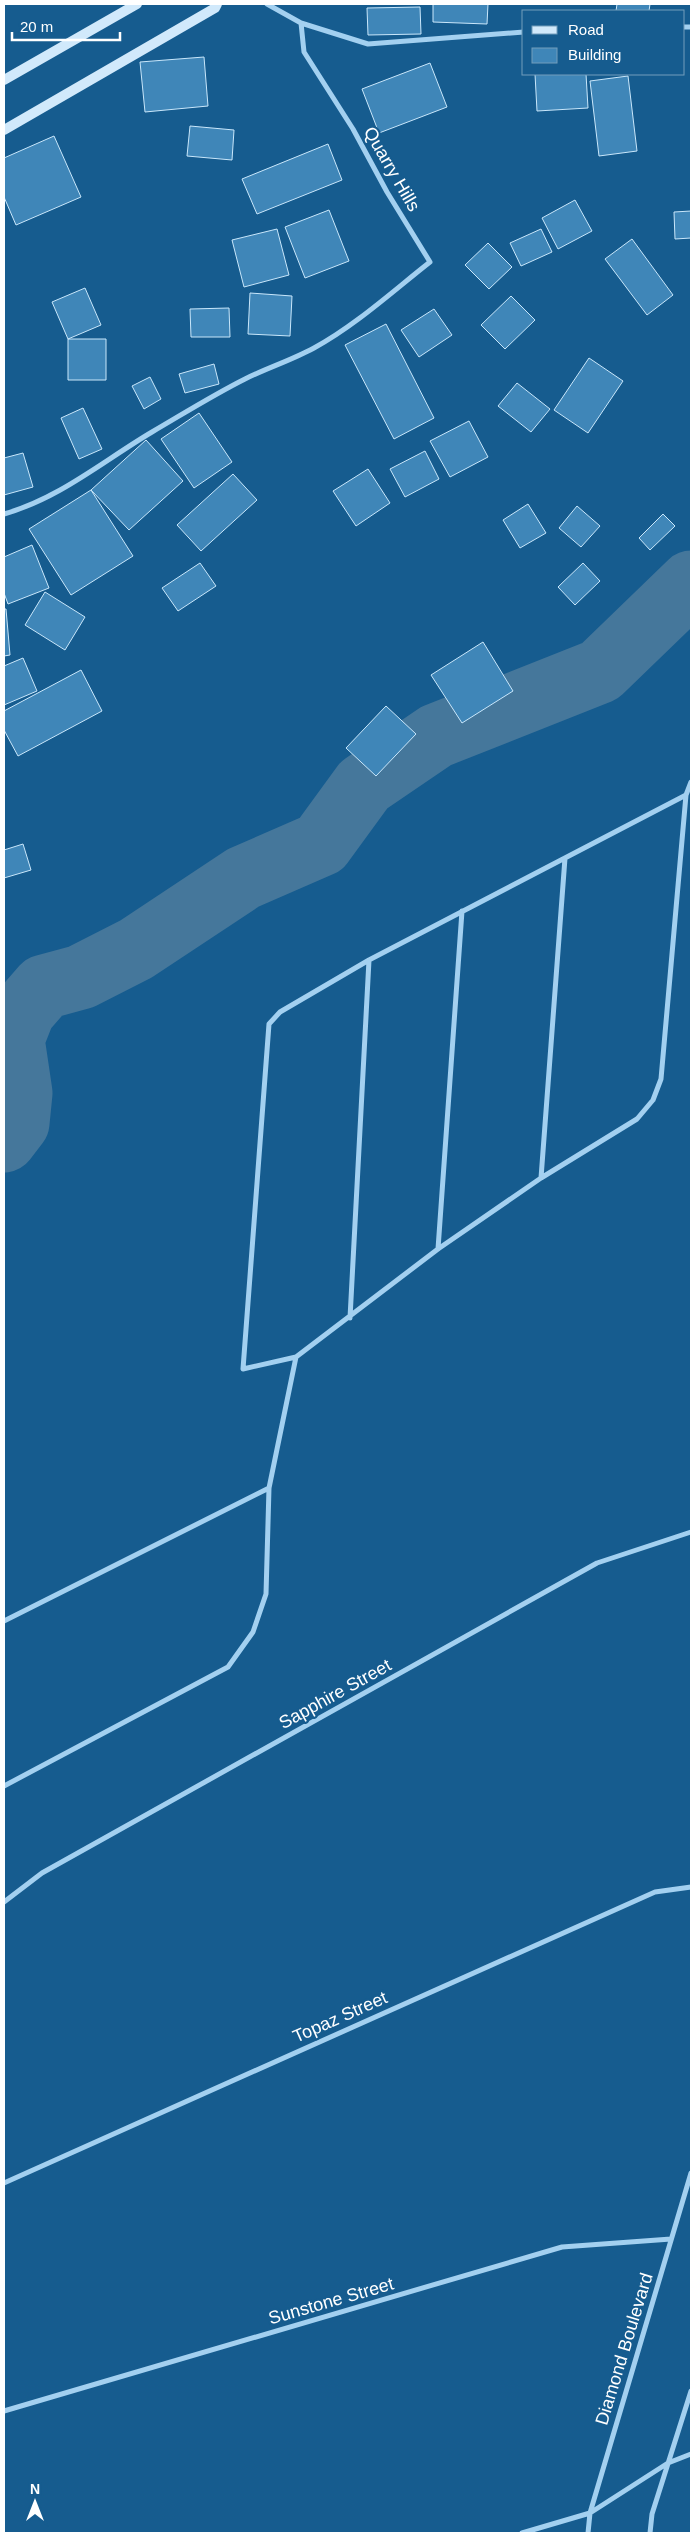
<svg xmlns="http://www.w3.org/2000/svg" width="695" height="2537" font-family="Arial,sans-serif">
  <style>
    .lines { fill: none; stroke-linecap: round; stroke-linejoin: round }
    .stream { stroke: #95cef3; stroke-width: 11 }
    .river { stroke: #45779b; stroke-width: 65 }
    .building { fill: #3f86b8; stroke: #c9e7fb }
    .minor { stroke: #a3d0f0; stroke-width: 5 }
    .secondary { stroke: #d1e9fb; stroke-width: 10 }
    .labels { text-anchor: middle; stroke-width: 4.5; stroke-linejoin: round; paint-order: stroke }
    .street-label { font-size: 18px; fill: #fff; stroke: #165c8f }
  </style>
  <rect width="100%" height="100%" fill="#165c8f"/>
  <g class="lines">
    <!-- stream -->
    <path class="stream" d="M4 1041 12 1039"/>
    <!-- river -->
    <path class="river" d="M4 1140 17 1123 20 1093 12 1039 23 1011 44 987 81 977 136 949 243 878 321 844 364 785 436 736 600 671 691 583"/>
  </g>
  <!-- building -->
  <path class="building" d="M433 4H488L487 24 433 22Z
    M617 4H650L649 11H616Z
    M420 7 421 34 368 35 367 8Z
    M204 57 208 106 145 112 140 62Z
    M430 63 447 107 379 133 362 89Z
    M535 74H586L588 108 537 111Z
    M628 76 637 151 599 156 590 81Z
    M190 126 234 130 232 160 187 156Z
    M54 136 81 197 16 225 4 197V158Z
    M328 144 342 180 257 214 242 179Z
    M575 200 592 231 558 249 542 218Z
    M329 210 349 261 305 278 285 227Z
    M691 211V238L675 239 674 212Z
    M277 229 289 275 244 287 232 240Z
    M541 229 552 252 521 266 510 243Z
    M632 239 673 295 647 315 605 259Z
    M488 243 512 267 489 289 465 265Z
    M85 288 101 325 68 339 52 302Z
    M250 293 292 296 290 336 248 334Z
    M511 296 535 320 505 349 481 325Z
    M229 308 230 337H191L190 309Z
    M434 309 452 335 419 357 401 330Z
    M386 324 434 418 394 439 345 345Z
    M68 339H106V380H68Z
    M589 358 623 381 588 433 554 410Z
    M214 364 219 384 185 393 179 374Z
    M150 377 161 399 144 409 132 386Z
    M517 383 550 409 531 432 498 406Z
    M83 408 102 449 79 459 61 418Z
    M199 413 232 462 194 488 161 439Z
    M469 421 488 457 450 477 430 441Z
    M146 440 183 481 129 530 91 490Z
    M425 451 439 479 405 497 390 469Z
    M23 453 33 487 4 495V458Z
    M368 469 390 503 356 526 333 491Z
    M233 474 257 500 201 551 177 525Z
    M91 490 133 556 71 595 29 529Z
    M528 504 546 533 520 548 503 520Z
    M577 506 600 526 581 547 559 528Z
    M663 514 675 526 650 550 639 538Z
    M32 545 49 588 8 604 4 593V557Z
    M200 563 216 586 178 611 162 588Z
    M583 563 600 581 575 605 558 587Z
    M45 592 85 617 65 650 25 625Z
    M4 609H6L10 655 4 656Z
    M483 642 513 691 462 723 431 675Z
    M23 658 37 691 4 705V666Z
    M81 670 102 711 18 756 4 730V711Z
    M386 706 416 734 376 776 346 748Z
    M23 844 31 870 4 878V850Z"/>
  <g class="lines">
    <!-- minor -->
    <path class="minor" d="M267 4 301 23 368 44 524 32
      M684 27H691
      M4 514C60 498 103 461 152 432 183 414 213 395 245 379 267 368 292 360 314 348 356 325 393 291 430 262L387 192 353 129 304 52 301 23
      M541 1178 565 858
      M438 1249 462 911
      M350 1318 369 960 686 795
      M296 1357 243 1369 269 1024 280 1012 369 960
      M4 1621 269 1488
      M4 1786 228 1667 253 1632 266 1594 269 1488 296 1357 438 1249 541 1178 637 1119 653 1100 661 1079 686 795 691 782
      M4 1902 42 1873 597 1563 691 1532
      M4 2183 655 1892 691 1887
      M4 2411 562 2247 671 2239
      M522 2533 590 2513 668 2463 691 2454
      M588 2533 590 2513 691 2173
      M650 2533 652 2514 691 2391"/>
    <!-- secondary -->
    <path class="secondary" d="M4 80 137 4
      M4 130 215 8 217 4"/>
  </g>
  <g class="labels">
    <!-- street labels -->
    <g class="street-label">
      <text transform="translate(392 169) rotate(60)" y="6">Quarry Hills</text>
      <text transform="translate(335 1694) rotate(-29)" y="6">Sapphire Street</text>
      <text transform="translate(340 2017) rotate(-24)" y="6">Topaz Street</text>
      <text transform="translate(331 2301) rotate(-16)" y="6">Sunstone Street</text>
      <text transform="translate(624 2349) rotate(-73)" y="6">Diamond Boulevard</text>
    </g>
  </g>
  <!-- border -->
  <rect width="695" height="2537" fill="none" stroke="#ffffff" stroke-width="10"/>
  <!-- legend -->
  <rect x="522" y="10" width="162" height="65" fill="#165c8f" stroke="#739dbc"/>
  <rect x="532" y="26" width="25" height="8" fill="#d1e9fb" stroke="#739dbc"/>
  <text x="568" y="35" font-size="15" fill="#ffffff">Road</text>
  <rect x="532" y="48" width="25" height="15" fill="#3f86b8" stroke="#739dbc"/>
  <text x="568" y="60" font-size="15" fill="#ffffff">Building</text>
  <!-- north arrow -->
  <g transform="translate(35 2502)" stroke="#165c8f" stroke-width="4" paint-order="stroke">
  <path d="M0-4L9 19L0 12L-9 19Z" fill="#ffffff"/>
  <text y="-8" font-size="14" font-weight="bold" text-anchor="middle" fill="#ffffff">N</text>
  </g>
  <!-- scale -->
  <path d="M12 32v8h108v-8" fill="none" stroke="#ffffff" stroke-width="2.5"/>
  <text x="20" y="32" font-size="15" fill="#ffffff" stroke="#165c8f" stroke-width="4" paint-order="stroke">20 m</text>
</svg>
